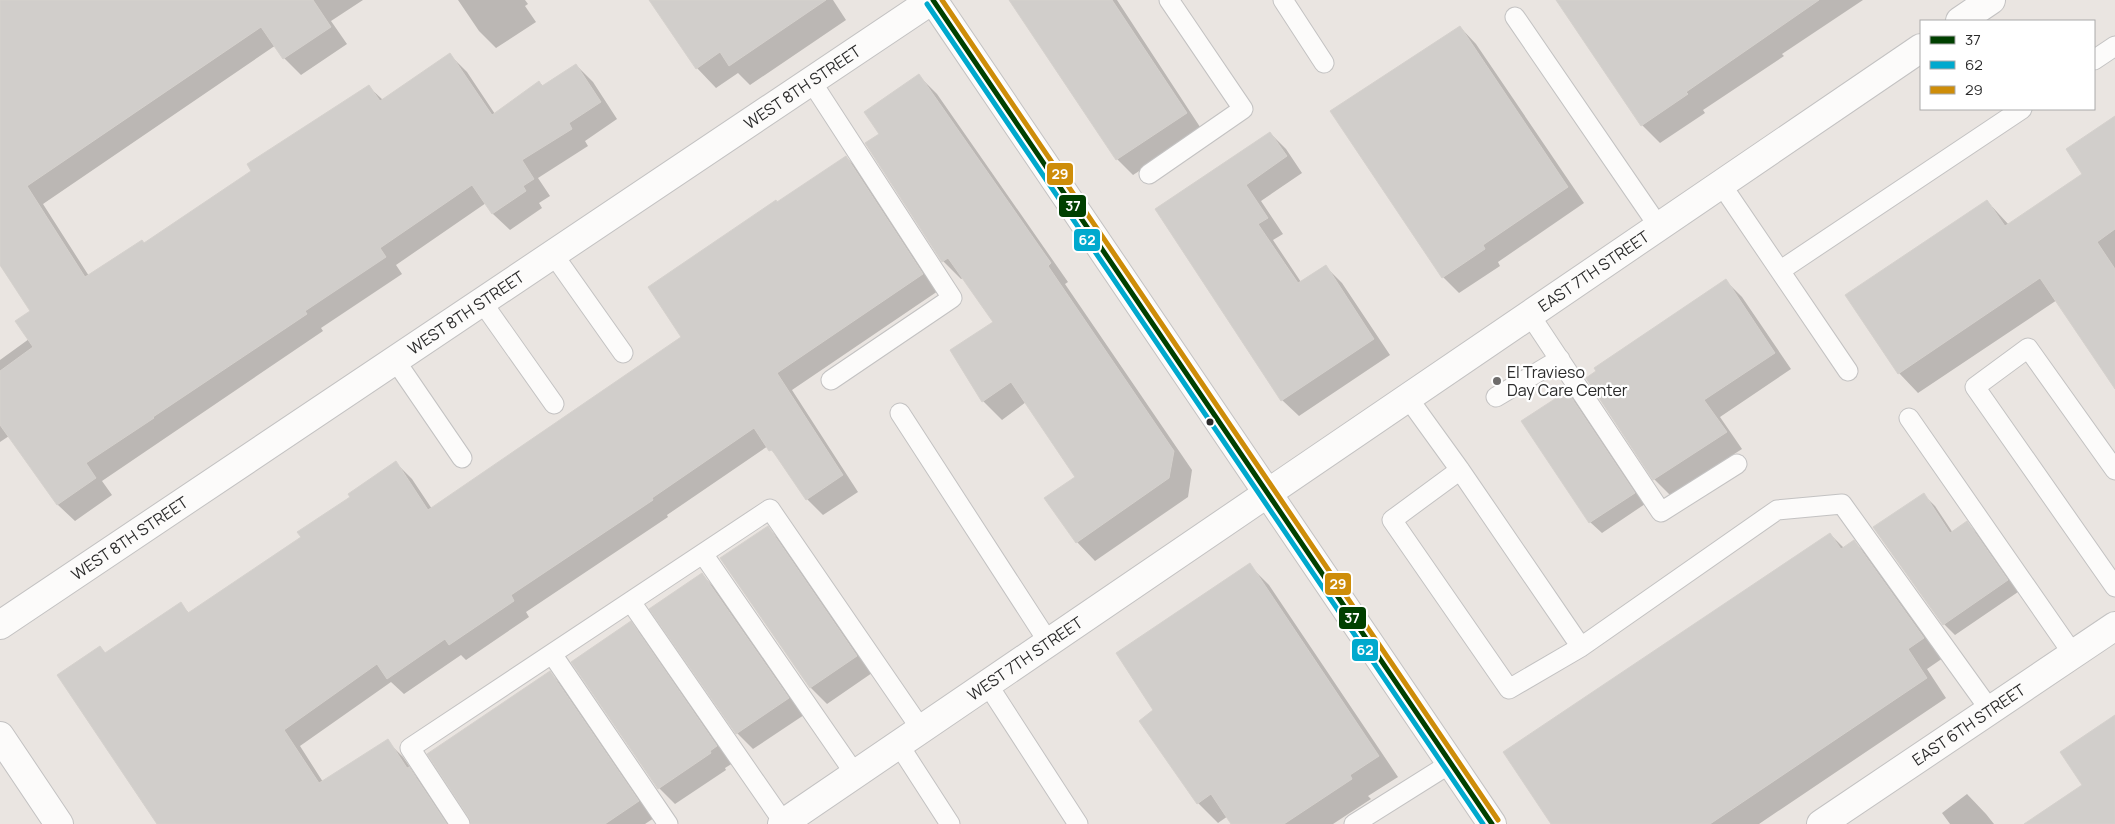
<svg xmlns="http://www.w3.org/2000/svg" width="2115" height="824" font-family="Manrope,sans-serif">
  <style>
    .shadow { fill: #0003 }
    .building { fill: #d1cecb; stroke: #d5d1cd }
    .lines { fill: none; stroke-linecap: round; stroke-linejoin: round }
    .service-casing { stroke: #c3c2c2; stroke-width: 21 }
    .minor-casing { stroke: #c3c2c2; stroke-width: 30 }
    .secondary-casing { stroke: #c3c2c2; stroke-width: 30 }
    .service { stroke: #fcfbfa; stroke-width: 19 }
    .minor { stroke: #fcfbfa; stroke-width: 28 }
    .secondary { stroke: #fcfbfa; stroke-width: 28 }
    .bus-1-casing { stroke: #fff; stroke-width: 9 }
    .bus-2-casing { stroke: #fff; stroke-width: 9 }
    .bus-3-casing { stroke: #fff; stroke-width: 9 }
    .bus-1 { stroke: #004000; stroke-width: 5 }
    .bus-2 { stroke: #00a9ce; stroke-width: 5 }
    .bus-3 { stroke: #ce8d09; stroke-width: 5 }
    .poi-dot { fill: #6e6c6b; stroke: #fff; stroke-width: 2 }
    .bus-dot { fill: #2b2b2b; stroke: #fff; stroke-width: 2 }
    .labels { text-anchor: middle; stroke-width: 4.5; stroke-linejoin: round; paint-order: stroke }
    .street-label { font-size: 16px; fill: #2b2b2b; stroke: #fff }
    .poi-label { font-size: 16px; fill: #2b2b2b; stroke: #fff; text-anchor: start }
    .line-badge { stroke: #fff; stroke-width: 2 }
    .badge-label { font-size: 14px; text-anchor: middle; font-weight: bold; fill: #fff }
  </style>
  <rect width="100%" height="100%" fill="#eae5e1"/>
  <!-- shadow -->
  <path class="shadow" d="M24 0H363L331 21 347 44 301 75 284 58 276 45 43 204 89 276 145 244 253 171 369 87 383 100 450 55 467 72 495 114 539 82 543 86 576 65 593 82 617 119 585 141 588 146 538 178 550 196 539 203 542 208 510 230 493 214 486 203 396 265 402 274 321 328 323 331 102 481 112 495 75 521 58 505 9 436 0 442V360L29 339 31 311 0 265V18Z
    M458 0H525L528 4 525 6 536 22 496 48 479 31Z
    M651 0H833L846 20 750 85 738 73 716 88 697 68Z
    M1015 0H1117L1202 130 1133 175 1117 159Z
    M1558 0H1863L1782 54 1784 56 1703 110 1705 113 1660 143 1642 125Z
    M1460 27 1476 44 1584 203 1498 262 1500 266 1459 293 1443 277Z
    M918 75 937 94 1068 282 1065 284 1192 470 1188 497 1095 561 1077 542V478L1026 402 1002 420 983 401 952 350 994 322 963 278 961 279 943 261 881 134Z
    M2115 117V387L2057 300 1918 393 1899 373 1987 201 2009 225 2084 174Z
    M1270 133 1286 149 1302 173 1261 201 1283 234 1273 240 1301 282 1325 266 1342 283 1390 355 1299 416 1282 400 1157 209Z
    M846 157 862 173 938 291 792 390 858 492 823 515 807 499 782 462 768 446 667 515 668 517 526 612 529 617 466 660 461 655 404 694 391 682 300 746 323 782 387 741 403 757 416 776 425 784 451 824H163L100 647 106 654 180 604 190 614 302 538 396 463 412 479 432 509 683 337 778 203Z
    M1726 281 1742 297 1791 369 1720 417 1742 449 1670 495 1654 479 1587 379Z
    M1567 392 1578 404 1645 504 1602 533 1590 522Z
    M1924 495 1935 506 1953 533 1967 523 1978 534 2018 592 1955 635 1944 624Z
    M768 528 784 544 872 673 827 704 811 688 721 559Z
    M1830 534 1844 548 1854 542 1874 561 1943 658 1927 669 1946 698 1759 824H1553Z
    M1249 565 1269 585 1398 777 1368 796 1371 799 1333 824H1233L1228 816 1218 823 1198 803 1154 711Z
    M702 575 718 591 804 715 753 749 737 733Z
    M630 623 647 639 733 763 725 768 726 770 675 804 659 788Z
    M550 673 566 689 654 818 645 824H471Z
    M1967 794 1986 814 1994 824H1950L1942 813Z"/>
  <!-- building -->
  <path class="building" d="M0 0H313L331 27 283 59 261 27 27 186 85 277 142 240 144 243 251 171 247 164 369 85 380 101 450 53 492 115 539 81 542 86 576 64 601 102 569 123 572 129 522 160 534 179 523 186 526 191 492 214 472 185 380 248 386 257 305 311 307 314 153 417 154 418 86 463 96 478 57 505 0 425V371L33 347 15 321 30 311 0 265Z
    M649 0H826L729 66 720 52 696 69Z
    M1009 0H1112L1187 113 1116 160Z
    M1556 0H1819L1686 92 1688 94 1641 126Z
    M1460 26 1568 187 1483 245 1485 249 1442 278 1330 111Z
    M919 74 1051 263 1048 266 1174 451 1169 478 1076 543 1044 498 1075 477 1011 382 982 402 950 350 993 322 948 258 942 262 865 143 879 134 864 112Z
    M2115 116V229L2097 242 2115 269V389L2040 278 1898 374 1845 295 1987 200 2005 226 2082 174 2066 149Z
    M1270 132 1287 156 1246 185 1268 218 1258 224 1298 283 1326 265 1374 339 1281 401 1155 209Z
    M846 156 923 274 777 373 843 475 806 500 772 450 769 451 754 428 652 498 653 500 511 595 514 601 449 645 445 639 387 679 377 664 284 730 319 783 388 739 407 768 409 767 447 824H157L57 675 100 646 105 653 181 602 188 613 301 537 297 532 350 497 348 494 396 461 428 510 681 337 648 287 776 200 777 202Z
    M1726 279 1775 353 1704 400 1727 432 1653 480 1586 378 1596 371 1594 368Z
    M1567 391 1635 493 1589 523 1521 421Z
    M1924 493 1950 533 1967 521 2008 580 1943 625 1873 527Z
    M768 526 857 656 810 688 720 558Z
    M1830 533 1841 549 1854 540 1924 638 1908 649 1927 678 1710 824H1551L1503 752Z
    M1250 563 1379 756 1350 775 1352 779 1284 824H1231L1211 794 1197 804 1139 721 1153 710 1116 653Z
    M702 573 789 698 736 734 649 609Z
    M631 621 717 746 710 751 711 753 658 789 571 662Z
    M550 671 639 801 605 824H471L469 818 427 754Z
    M2115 715V824H2024L2082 785 2060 752Z"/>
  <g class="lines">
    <defs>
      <path id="service" d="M1283 0 1324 63
        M1515 17 1659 227
        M2094 60 2115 46
        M811 81 952 298 831 380
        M1149 174 1243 109 1169 0
        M1721 184 1848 371
        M553 254 623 353
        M1781 270 2022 109
        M482 302 554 404
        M1530 315 1661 512 1737 464
        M395 360 462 458
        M1496 397 1560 359
        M1408 398 1460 470
        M900 413 1049 643
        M1909 418 2073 654
        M2115 470 2028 348 1975 387 2115 587
        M703 554 855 774
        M631 602 784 823
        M1581 647 1509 689 1392 520 1460 470 1581 647 1777 510 1842 504 1990 710
        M552 654 668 824
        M988 685 1078 824
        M899 745 950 824
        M460 824 410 748 770 509 921 729
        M1354 824 1451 763"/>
      <g id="minor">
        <path d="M1960 21 1991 0"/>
        <path id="s1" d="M0 625 932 0"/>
        <path d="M0 736 59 824"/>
        <path id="s2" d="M782 824 1921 48"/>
        <path id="s3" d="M1821 824 2115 626"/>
      </g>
      <path id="secondary" d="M933 0 1492 824"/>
    </defs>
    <!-- service casing -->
    <use href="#service" class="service-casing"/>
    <!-- minor casing -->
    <use href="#minor" class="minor-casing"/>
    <!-- secondary casing -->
    <use href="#secondary" class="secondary-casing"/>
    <!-- service -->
    <use href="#service" class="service"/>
    <!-- minor -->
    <use href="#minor" class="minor"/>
    <!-- secondary -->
    <use href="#secondary" class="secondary"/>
    <defs>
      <path id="bus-1" d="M933 0 1492 824"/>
      <path id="bus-2" d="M927 4 1483 824"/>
      <path id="bus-3" d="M942 0 1498 820"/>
    </defs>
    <!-- bus-1 casing -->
    <use href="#bus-1" class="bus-1-casing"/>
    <!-- bus-2 casing -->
    <use href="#bus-2" class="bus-2-casing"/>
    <!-- bus-3 casing -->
    <use href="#bus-3" class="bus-3-casing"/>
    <!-- bus-1 -->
    <use href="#bus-1" class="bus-1"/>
    <!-- bus-2 -->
    <use href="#bus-2" class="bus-2"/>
    <!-- bus-3 -->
    <use href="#bus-3" class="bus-3"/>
  </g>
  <!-- markers -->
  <circle class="poi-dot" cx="1497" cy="381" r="5"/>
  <circle class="bus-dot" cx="1210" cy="422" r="4.5"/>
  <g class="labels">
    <!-- street labels -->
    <g class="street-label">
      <text dy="6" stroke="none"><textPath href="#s1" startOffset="966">WEST 8TH STREET</textPath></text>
      <text dy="6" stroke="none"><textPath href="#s2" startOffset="982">EAST 7TH STREET</textPath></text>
      <text dy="6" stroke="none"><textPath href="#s1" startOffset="561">WEST 8TH STREET</textPath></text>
      <text dy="6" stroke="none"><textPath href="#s1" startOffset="156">WEST 8TH STREET</textPath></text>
      <text dy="6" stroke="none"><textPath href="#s2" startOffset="294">WEST 7TH STREET</textPath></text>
      <text dy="6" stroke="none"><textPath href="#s3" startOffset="178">EAST 6TH STREET</textPath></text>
    </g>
    <!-- poi labels -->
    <g class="poi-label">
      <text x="1507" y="378">El Travieso<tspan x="1507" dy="18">Day Care Center</tspan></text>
    </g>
  </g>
  <g class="line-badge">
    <rect x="1046" y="162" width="28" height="24" rx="5" fill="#ce8d09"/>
    <rect x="1058" y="194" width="29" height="24" rx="5" fill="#004000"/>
    <rect x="1073" y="228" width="28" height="24" rx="5" fill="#00a9ce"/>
    <rect x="1324" y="572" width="28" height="24" rx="5" fill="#ce8d09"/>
    <rect x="1338" y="606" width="29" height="24" rx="5" fill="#004000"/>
    <rect x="1351" y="638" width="28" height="24" rx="5" fill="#00a9ce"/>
  </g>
  <g class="badge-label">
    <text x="1060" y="179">29</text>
    <text x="1073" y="211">37</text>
    <text x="1087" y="245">62</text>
    <text x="1338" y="589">29</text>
    <text x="1352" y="623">37</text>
    <text x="1365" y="655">62</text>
  </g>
  <!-- legend -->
  <rect x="1920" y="20" width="175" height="90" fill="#ffffff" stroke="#aaaaaa"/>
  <rect x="1930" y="36" width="25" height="8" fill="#004000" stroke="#aaaaaa"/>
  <text x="1965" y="45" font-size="15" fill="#2b2b2b">37</text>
  <rect x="1930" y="61" width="25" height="8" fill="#00a9ce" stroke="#aaaaaa"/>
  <text x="1965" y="70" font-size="15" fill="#2b2b2b">62</text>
  <rect x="1930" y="86" width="25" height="8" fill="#ce8d09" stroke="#aaaaaa"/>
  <text x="1965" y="95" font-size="15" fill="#2b2b2b">29</text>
</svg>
